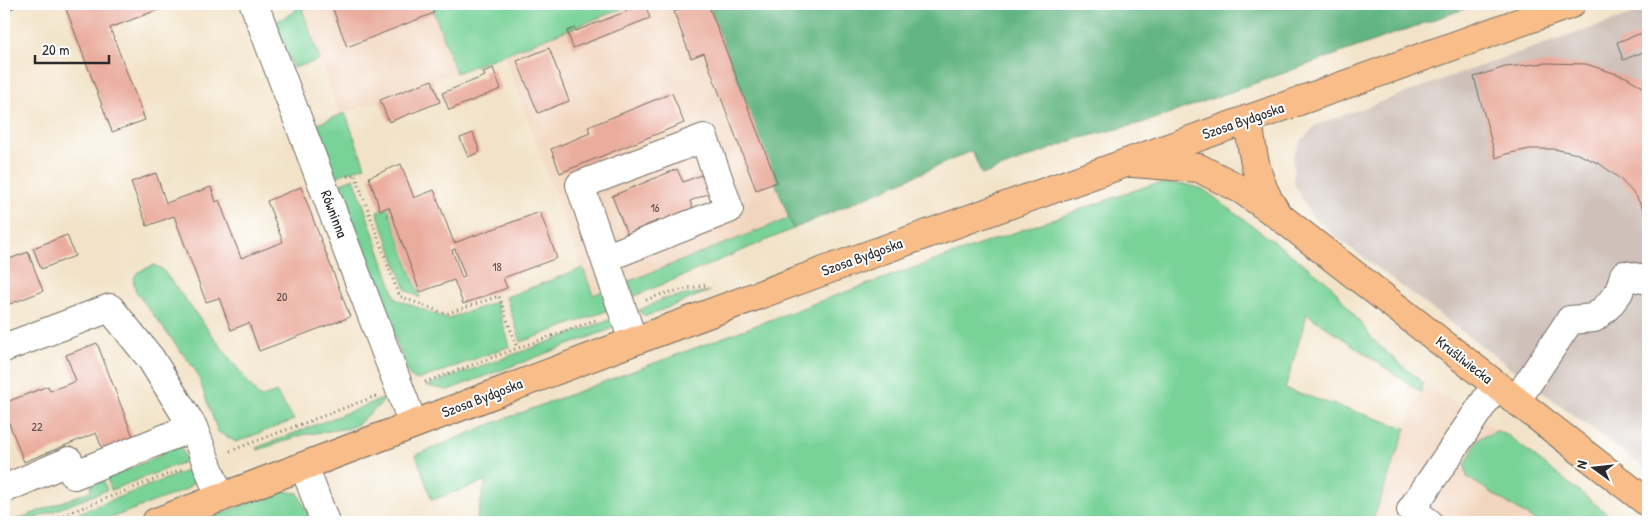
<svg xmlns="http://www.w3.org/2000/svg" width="1652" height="526" font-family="'Patrick Hand',sans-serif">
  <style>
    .built { fill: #f2d5bd }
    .industrial { fill: #cfc1ba }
    .green { fill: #79d399; stroke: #527f62 }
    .forest { fill: #62b581; stroke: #467056 }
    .building { fill: #eaac9d; fill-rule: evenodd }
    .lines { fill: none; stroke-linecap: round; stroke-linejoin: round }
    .minor-casing { stroke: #716b62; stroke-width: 30 }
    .major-casing { stroke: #716b62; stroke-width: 30 }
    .path { stroke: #716b62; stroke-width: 3; stroke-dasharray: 1 4; stroke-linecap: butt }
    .minor { stroke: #fff; stroke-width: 28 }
    .major { stroke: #f8bd89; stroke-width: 28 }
    .labels { text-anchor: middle; stroke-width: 4; stroke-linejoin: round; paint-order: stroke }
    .number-label { font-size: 12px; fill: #5b4b48 }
    .street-label { font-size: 15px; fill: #2b2b2b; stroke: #fff }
  </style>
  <rect width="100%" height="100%" fill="#fff"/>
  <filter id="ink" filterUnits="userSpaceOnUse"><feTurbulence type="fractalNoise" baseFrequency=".02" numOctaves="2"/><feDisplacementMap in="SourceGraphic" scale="10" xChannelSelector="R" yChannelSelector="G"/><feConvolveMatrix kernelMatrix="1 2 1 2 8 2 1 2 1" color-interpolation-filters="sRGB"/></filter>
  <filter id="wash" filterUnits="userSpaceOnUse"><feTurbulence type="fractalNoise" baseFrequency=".0096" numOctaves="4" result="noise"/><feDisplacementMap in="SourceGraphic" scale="20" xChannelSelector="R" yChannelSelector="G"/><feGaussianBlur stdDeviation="1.12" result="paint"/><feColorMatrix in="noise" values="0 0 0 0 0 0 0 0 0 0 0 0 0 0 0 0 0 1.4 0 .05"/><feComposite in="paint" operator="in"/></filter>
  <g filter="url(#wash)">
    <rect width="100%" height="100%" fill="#f2e3c8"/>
    <!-- built -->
    <path class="built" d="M315 4H431L456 73 340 115 302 9Z
      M636 4H708L790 218 593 296 578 259 505 55Z
      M1423 383 1507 435 1618 522H1372Z"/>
    <!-- industrial -->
    <path class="industrial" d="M1648 9V471L1336 237 1310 214 1294 183 1293 156 1300 142 1316 125 1503 58Z"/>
    <!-- green -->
    <path class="green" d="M293 4H315L302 9 320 60 293 68 276 22 296 11Z
      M431 4H628L629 6 456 73Z
      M345 113 365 166 334 177 315 125Z
      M354 178 396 299 447 319 496 302 510 346 418 380 410 377 336 185Z
      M1163 183 1188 185 1203 189 1329 283 1376 343 1423 383 1421 392 1307 314 1285 389 1406 428 1372 522H476L486 481 432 500 416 455 491 424 837 295 1150 185Z
      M388 208 420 298 406 290 377 212Z
      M790 218 793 229 628 299 622 284Z
      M154 265 162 269 260 398 276 392 294 420 236 442 218 432 196 371 136 292 133 279 138 272Z
      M583 268 593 295 607 290 612 309 521 342 506 297Z
      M710 291 646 316 638 311 663 299Z
      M618 317 611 329 448 390 426 386Z
      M382 399 383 402 358 424 349 428 302 435 258 450 256 448Z
      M1497 431 1507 435 1618 522H1537L1467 477 1465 466 1478 439Z
      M178 440 187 461 111 490 107 478 162 455 161 451Z
      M194 468 193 483 185 490 100 522H55Z
      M103 480 107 490 26 522H11L90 491 92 483Z
      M282 491 298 493 309 516 292 522H197Z"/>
    <!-- forest -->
    <path class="forest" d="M708 4H1478L1149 121 1077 139 982 175 972 151 793 229Z"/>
    <g id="blocks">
      <!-- building -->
      <path class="building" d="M4 4H15L16 7 4 11Z
        M72 4H173L110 28 145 120 112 132 65 6Z
        M331 4H431L434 13 347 47Z
        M645 4 650 18 573 48 567 31 575 28 576 31Z
        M694 4H708L777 182 756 190 704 53 691 58 674 12Z
        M1648 31V50L1623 60 1617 42Z
        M549 48 569 101 538 113 517 61Z
        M1546 63 1586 64 1626 77 1648 90V218L1636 196 1619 178 1600 164 1578 154 1554 149H1530L1506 154 1496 158 1474 77 1505 67Z
        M493 68 501 89 449 110 442 93 485 76 483 72Z
        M432 80 440 102 389 122 380 100Z
        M672 93 684 123 560 173 551 149 590 133 588 127Z
        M473 133 480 152 468 157 460 138Z
        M401 164 414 198 434 190 454 243 540 212 557 258 503 278 507 288 463 304 454 280 420 292 389 207 380 210 369 177ZM455 249 465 276 462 278 452 250Z
        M677 169 683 182 701 175 710 193 690 201 696 216 665 229 661 219 627 234 612 196Z
        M156 173 166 203 211 187 216 202 219 200 241 258 283 242 267 201 301 187 350 317 259 351 249 323 231 330 219 298 206 302 174 216 147 226 131 182Z
        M67 235 75 256 41 269 33 248Z
        M28 252 43 291 10 304 4 288V280L6 279 4 275V261Z
        M97 343 135 442 104 453 96 433 24 462 4 410V403L48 386 50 391 76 381 66 355Z"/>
    </g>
  </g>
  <g filter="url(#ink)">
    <use href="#blocks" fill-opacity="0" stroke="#716b62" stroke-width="1"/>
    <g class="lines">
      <defs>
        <path id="minor" d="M254 4 413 424
          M605 258 729 209 704 138 580 185 633 341
          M4 348 110 308 151 359 193 427 220 498
          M1516 401 1570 320 1594 318 1608 306 1619 292 1624 275 1648 280
          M304 466 325 522
          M4 489 69 461 74 475 193 427
          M1428 522 1411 510 1496 385"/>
        <path id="major" d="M1248 119C1252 151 1256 183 1275 210
          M1133 163 1199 168 1242 190 1279 216 1648 503
          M156 522 618 347 832 268 1571 4"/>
      </defs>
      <!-- minor casing -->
      <use href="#minor" class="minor-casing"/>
      <!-- major casing -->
      <use href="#major" class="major-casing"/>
      <!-- path -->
      <path class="path" d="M347 176 355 174 399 296 446 314 499 296 517 348
        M646 300 662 294 705 285
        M425 382 598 319
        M230 451 376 396
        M45 522 182 469"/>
      <!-- minor -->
      <use href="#minor" class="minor"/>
      <!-- major -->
      <use href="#major" class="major"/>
    </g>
  </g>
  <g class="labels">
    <!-- number labels -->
    <g class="number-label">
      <text x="655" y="212">16</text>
      <text x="497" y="271">18</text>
      <text x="282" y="301">20</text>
      <text x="37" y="431">22</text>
    </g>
    <!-- street labels -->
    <g class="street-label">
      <text transform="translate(1243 121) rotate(-19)" y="5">Szosa Bydgoska</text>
      <text transform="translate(334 214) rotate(69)" y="5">Równinna</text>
      <text transform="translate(862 257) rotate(-20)" y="5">Szosa Bydgoska</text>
      <text transform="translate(1464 360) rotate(38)" y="5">Kruśliwiecka</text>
      <text transform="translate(482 398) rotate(-21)" y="5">Szosa Bydgoska</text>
    </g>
  </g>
  <!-- margin -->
  <rect width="1652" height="526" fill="none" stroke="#fff" stroke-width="20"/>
  <!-- north arrow -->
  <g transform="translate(1594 468) rotate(285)" stroke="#ffffff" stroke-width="4" paint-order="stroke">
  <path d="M0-4L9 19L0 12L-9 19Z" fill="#2b2b2b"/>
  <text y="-8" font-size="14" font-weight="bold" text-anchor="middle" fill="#2b2b2b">N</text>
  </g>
  <!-- scale -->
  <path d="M35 55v8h74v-8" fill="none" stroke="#2b2b2b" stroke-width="2.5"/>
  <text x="42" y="55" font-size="15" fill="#2b2b2b" stroke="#ffffff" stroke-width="4" paint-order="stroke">20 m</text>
</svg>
